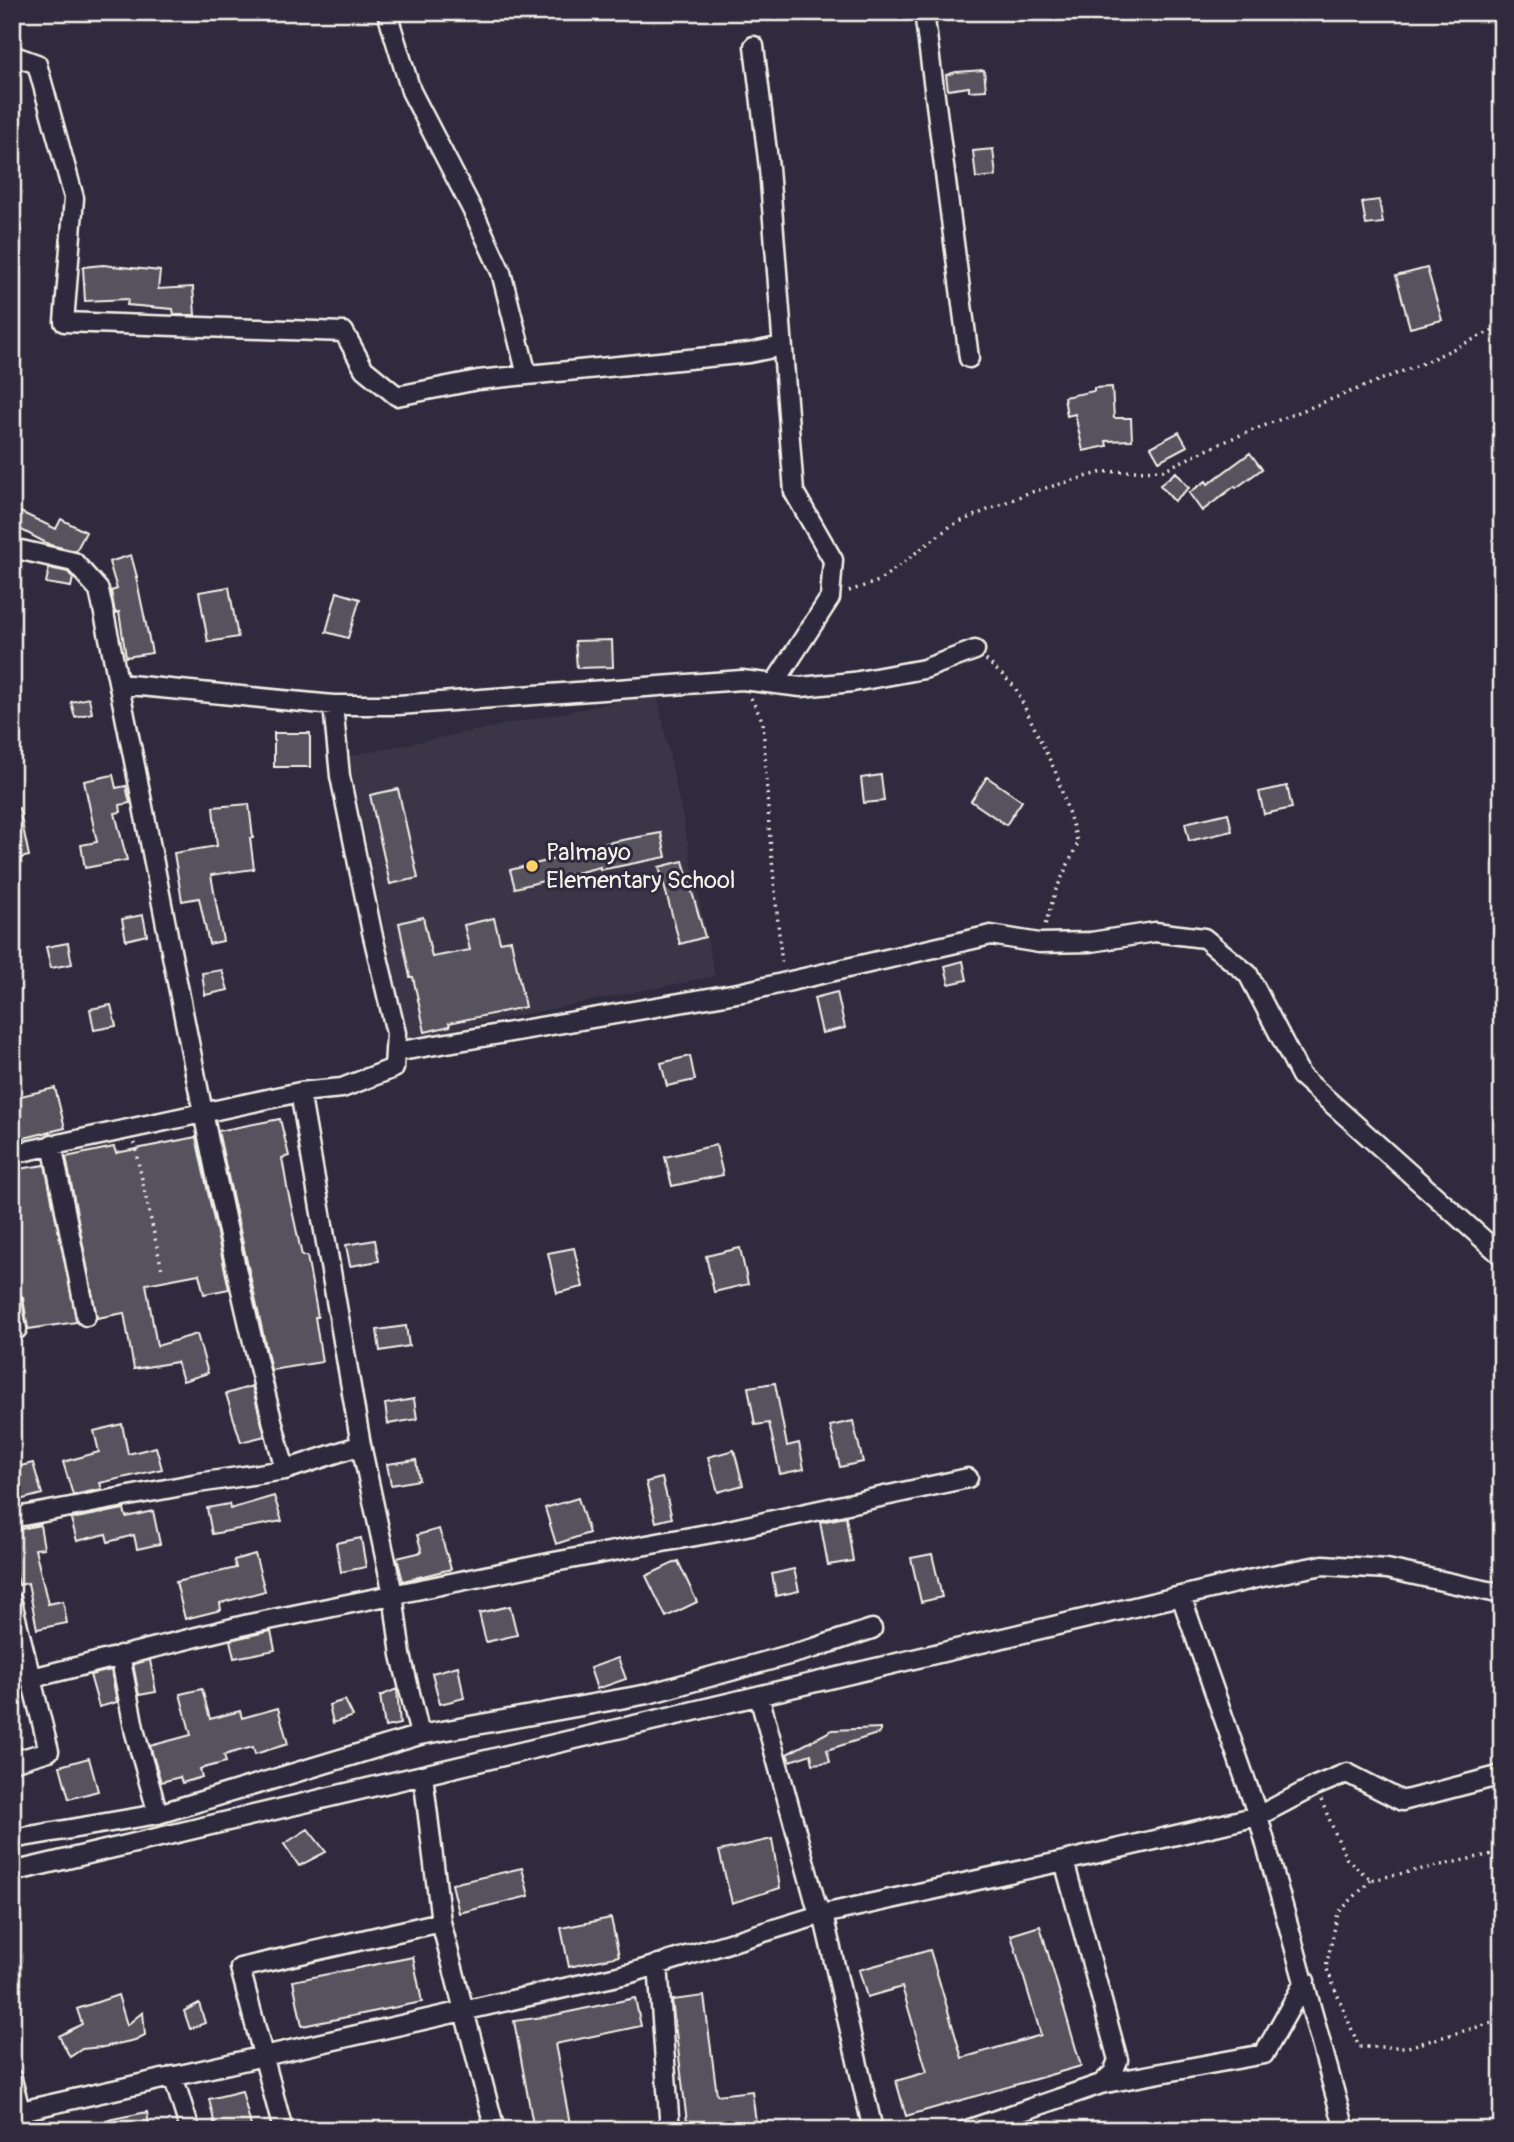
<svg xmlns="http://www.w3.org/2000/svg" width="1514" height="2142" font-family="Pangolin,sans-serif">
  <style>
    .built { fill: #3b3647 }
    .building { fill: #56525f; stroke: #f4f1e8; stroke-width: 2 }
    .lines { fill: none; stroke-linecap: round; stroke-linejoin: round }
    .minor-casing { stroke: #f4f1e8; stroke-width: 23 }
    .path { stroke: #f4f1e8; stroke-width: 3.5; stroke-dasharray: 2 5; stroke-linecap: butt }
    .minor { stroke: #2f2a3d; stroke-width: 18 }
    .poi-dot { fill: #ffd166; stroke: #2f2a3d; stroke-width: 2.5 }
    .labels { text-anchor: middle; stroke-width: 6; stroke-linejoin: round; paint-order: stroke }
    .poi-label { font-size: 24px; fill: #f4f1e8; stroke: #2f2a3d; text-anchor: start }
  </style>
  <rect width="100%" height="100%" fill="#2f2a3d"/>
  <filter id="ink" filterUnits="userSpaceOnUse"><feTurbulence type="fractalNoise" baseFrequency=".0143" numOctaves="2"/><feDisplacementMap in="SourceGraphic" scale="14" xChannelSelector="R" yChannelSelector="G"/><feConvolveMatrix kernelMatrix="1 2 1 2 8 2 1 2 1" color-interpolation-filters="sRGB"/></filter>
  <g filter="url(#ink)">
    <!-- built -->
    <path class="built" d="M657 694 715 976 407 1038 349 756Z"/>
    <!-- building -->
    <path class="building" d="M984 70 986 90 969 91V87L948 90 946 75 956 72Z
      M993 149 996 176 976 178 973 151Z
      M1379 200 1383 223 1366 225 1362 202Z
      M103 265 160 271 158 289 193 287 195 315H174L173 309 127 305 128 299 85 301 83 267Z
      M1427 268 1442 320 1410 328 1396 276Z
      M1112 387 1114 418H1131L1132 440 1106 441 1107 446 1083 451 1075 414 1067 416 1064 397 1094 391V388Z
      M1179 432 1187 446 1159 461 1151 447Z
      M1250 453 1262 469 1236 488 1235 486 1202 511 1189 493 1206 481 1208 484Z
      M1176 472 1189 488 1174 501 1160 485Z
      M12 508 56 529 61 519 86 532 76 551 50 545 12 525Z
      M131 555 137 577H136L152 653 126 657 119 612 115 613 111 591 117 589 109 562Z
      M49 568 68 572 73 578 71 587 46 583Z
      M229 587 238 637 208 642 199 592Z
      M337 592 360 599 348 638 326 632Z
      M612 640 613 667 577 668 575 641Z
      M89 698 92 713 75 717 71 702Z
      M274 733H310V767H274Z
      M113 775 116 788 126 786 130 803 120 805 121 812 115 813 127 860 85 868 81 845 97 842 84 781Z
      M881 775 884 801 864 803 861 778Z
      M987 777 1022 801 1006 825 971 801Z
      M1287 786 1292 808 1264 814 1259 792Z
      M398 789 418 878 390 884 370 795Z
      M249 804 253 838H250L254 869 211 875 223 941 209 944 199 898 182 901 174 853 217 846 213 807Z
      M19 808 29 856 12 860V809Z
      M1228 813 1232 831 1189 841 1185 823Z
      M661 833 666 857 600 870V867L515 888 510 870 596 849 595 845Z
      M683 861 705 937 680 944 659 867Z
      M143 915 147 935 126 940 122 919Z
      M423 917 432 957 470 950 464 925 494 918 500 942 511 940 525 1007 449 1023 450 1026 425 1032 413 977H410L399 923Z
      M68 943 72 964 51 968 46 947Z
      M963 961 967 980 949 984 945 966Z
      M222 970 228 990 205 995 202 973Z
      M837 992 845 1028 822 1033 814 998Z
      M111 1005 116 1026 94 1030 90 1009Z
      M690 1056 695 1080 667 1086 661 1063Z
      M55 1088 65 1128 12 1141V1098Z
      M280 1119 289 1156 282 1158 287 1187 302 1256H307L318 1317H315L322 1362 271 1370 218 1131Z
      M196 1137 229 1289 204 1294 199 1274 146 1284 157 1346 197 1334 208 1373 183 1381 177 1362 134 1369 124 1313 97 1318 66 1157 114 1147 116 1153Z
      M716 1145 723 1175 672 1186 665 1157Z
      M45 1165 77 1322 28 1329 23 1298 12 1285V1170Z
      M375 1240 379 1261 350 1266 346 1245Z
      M574 1248 583 1287 557 1293 548 1253Z
      M740 1248 748 1284 714 1292 706 1256Z
      M406 1326 409 1346 380 1351 377 1330Z
      M775 1383 787 1446 799 1443 804 1469 780 1474 769 1423 755 1425 748 1387Z
      M252 1386 265 1436 241 1442 226 1394Z
      M414 1399 417 1419 388 1424 385 1404Z
      M853 1421 863 1462 840 1467 830 1426Z
      M122 1424 128 1454 156 1447 162 1469 100 1483 102 1489 73 1495 63 1462 99 1452 94 1431Z
      M734 1450 743 1485 718 1492 708 1457Z
      M416 1460 419 1480 391 1485 387 1464Z
      M33 1463 42 1494 12 1502V1468Z
      M662 1478 672 1518 656 1522 646 1482Z
      M274 1496 282 1521 212 1534 207 1508 229 1504 230 1509Z
      M578 1498 589 1533 556 1544 545 1508Z
      M124 1509 126 1517 153 1511 160 1544 137 1549 134 1535 108 1542 106 1534 77 1541 71 1519Z
      M846 1517 853 1561 828 1565 820 1522Z
      M40 1525 44 1548 35 1549 48 1604 63 1601 67 1623 37 1629 28 1583 19 1585 12 1556V1531Z
      M439 1529 451 1569 403 1581 397 1558 422 1552 417 1535Z
      M361 1538 366 1567 341 1572 336 1543Z
      M255 1554 265 1591 220 1603 221 1610 185 1619 176 1582 236 1568 234 1560Z
      M932 1554 942 1597 921 1602 911 1558Z
      M678 1561 697 1602 666 1617 646 1576Z
      M794 1569 799 1591 776 1596 772 1574Z
      M510 1606 517 1635 486 1642 479 1613Z
      M271 1631 275 1650 234 1658 230 1640Z
      M618 1658 626 1679 597 1689 590 1668Z
      M150 1660 156 1692 139 1695 133 1664Z
      M458 1666 464 1698 440 1704 432 1673Z
      M111 1670 117 1702 99 1707 90 1675Z
      M202 1689 210 1719 240 1711 242 1718 278 1708 288 1744 255 1754 253 1747 224 1755 226 1762 200 1769 202 1777 182 1783 180 1777 161 1782 150 1746 191 1735 180 1694Z
      M397 1689 400 1724 385 1727 380 1696Z
      M345 1700 353 1716 333 1723 329 1705Z
      M880 1728V1733L827 1750 830 1762 813 1764 811 1754 790 1761 787 1754 832 1730Z
      M89 1758 98 1791 69 1799 60 1766Z
      M308 1829 326 1852 299 1866 284 1844Z
      M772 1839 780 1888 732 1903 719 1851Z
      M522 1868 529 1896 459 1913 452 1884Z
      M611 1918 619 1956 569 1967 561 1928Z
      M1040 1926 1081 2066 906 2116 896 2081 927 2072 902 1987 867 1997 859 1970 930 1950 962 2058 1041 2035 1011 1935Z
      M413 1957 422 2002 302 2026 293 1981Z
      M118 1995 127 2025 143 2012 145 2035 135 2040 99 2048 102 2047 82 2049 70 2057 59 2036 82 2024 77 2009Z
      M704 1996 717 2095 752 2091 757 2130H688L672 2000Z
      M635 1998 641 2026 555 2044 570 2124 534 2130 514 2021 550 2016Z
      M199 2003 205 2023 190 2029 184 2011Z
      M242 2091 252 2130H216L209 2099Z
      M147 2112 150 2130H94L93 2123Z"/>
    <g class="lines">
      <defs>
        <path id="minor" d="M924 12 969 358
          M388 16 411 91 475 215 501 272 527 375
          M754 46 769 168 794 492 833 560 830 598 774 684
          M12 55 37 64 74 198 64 322 344 332 364 369 397 396 478 380 749 353 782 346
          M12 548 74 562 99 590C162 883 208 1180 285 1470L198 1483 12 1518
          M120 684 333 705H398L742 680 801 687 853 682 924 669 975 650
          M395 1052 743 992 991 935 1039 943 1091 942 1155 932 1204 938 1248 974 1301 1076 1502 1256
          M300 1092 361 1445 393 1594 401 1655 420 1735
          M52 1144 86 1316
          M12 1154 300 1092 342 1088 394 1068 396 1033 372 932 340 776 333 705
          M12 1301 17 1329 12 1333
          M285 1470 361 1445
          M1181 1596 1258 1816 1345 2130
          M12 1602 49 1751 12 1762
          M120 1655 135 1733 158 1814
          M32 1678 249 1624 554 1562 723 1531 968 1478
          M759 1696 816 1904 823 1914 873 2130
          M423 1775 441 1922 495 2130
          M12 1839 158 1814 420 1735 648 1694 814 1648 872 1629
          M1064 1861 1258 1816 1315 1786 1347 1773 1402 1801 1502 1775
          M12 1872 1257 1578 1323 1565 1387 1569 1502 1594
          M658 1964 670 2130
          M173 2076 190 2130
          M12 2079 25 2130
          M1101 2084 1264 2054 1305 1981
          M12 2113 631 1973 823 1914 1064 1861 1118 2060 1113 2073 1101 2084 967 2130
          M283 2130 240 1968 441 1922"/>
      </defs>
      <!-- minor casing -->
      <use href="#minor" class="minor-casing"/>
      <!-- path -->
      <path class="path" d="M849 591 879 581 952 525 1028 493 1103 472 1163 470 1233 438 1421 364 1502 326
        M986 660 1015 687 1056 773 1078 843 1056 890 1045 925
        M751 698 763 722 769 827 782 966
        M134 1143 162 1270
        M1321 1800 1346 1858 1371 1880 1502 1852
        M1371 1880 1338 1913 1326 1967 1359 2047H1408L1502 2020"/>
      <!-- minor -->
      <use href="#minor" class="minor"/>
    </g>
  </g>
  <!-- markers -->
  <circle class="poi-dot" cx="532" cy="866" r="7"/>
  <g class="labels">
    <!-- poi labels -->
    <g class="poi-label">
      <text x="546" y="860">Palmayo<tspan x="546" dy="28">Elementary School</tspan></text>
    </g>
  </g>
  <!-- margin -->
  <rect width="1514" height="2142" fill="none" stroke="#2f2a3d" stroke-width="42"/>
  <rect x="21" y="21" width="1472" height="2100" fill="none" stroke="#f4f1e8" stroke-width="2.5" filter="url(#ink)"/>
</svg>
